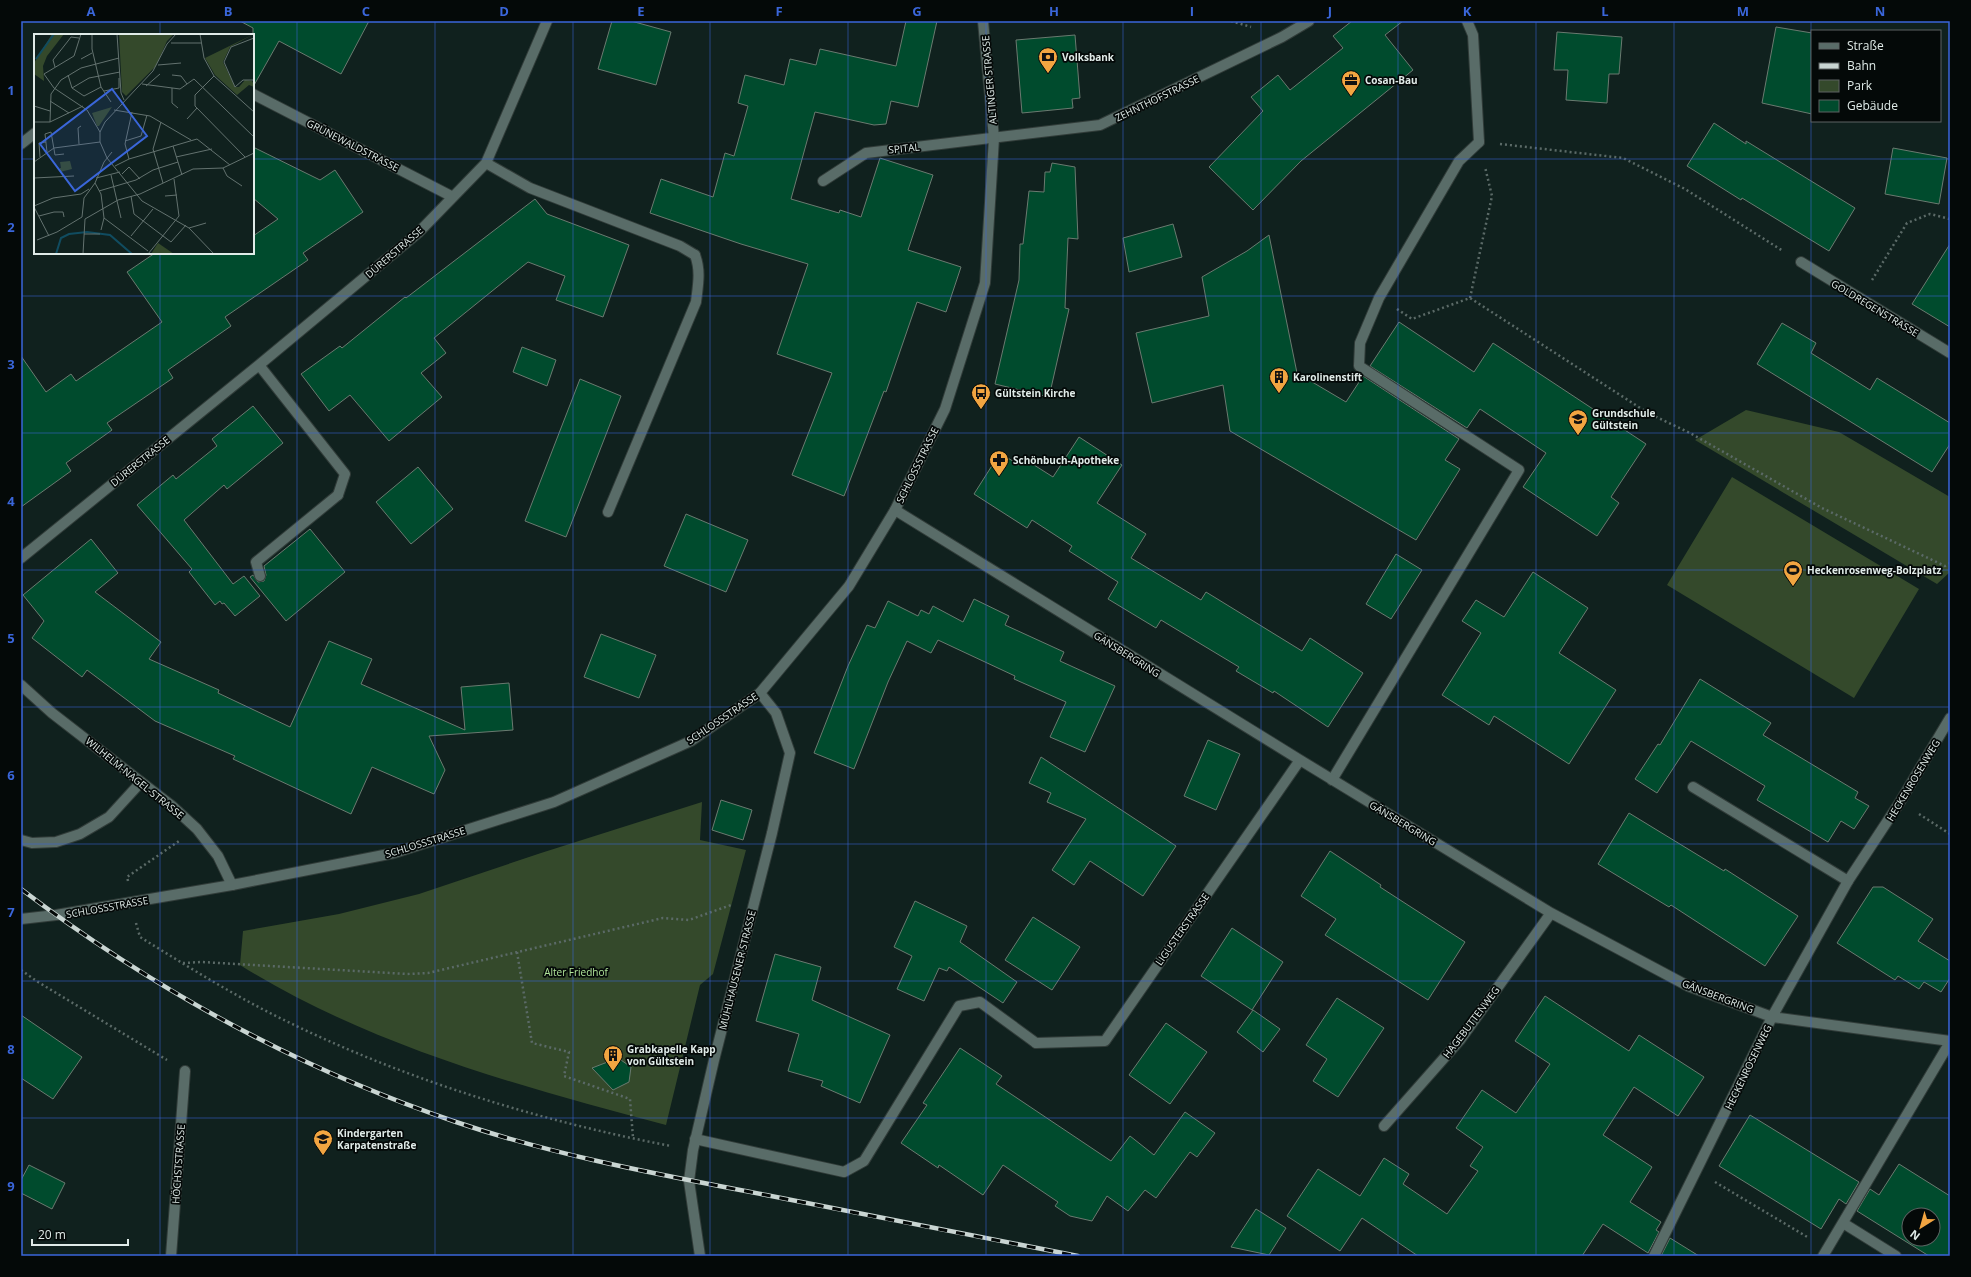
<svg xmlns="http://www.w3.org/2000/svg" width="1971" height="1277" font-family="'Open Sans',sans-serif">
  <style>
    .green { fill: #34492b }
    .building { fill: #004b2d; stroke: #6a7a70; fill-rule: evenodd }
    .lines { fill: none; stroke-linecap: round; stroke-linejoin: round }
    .lane-casing { stroke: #313c39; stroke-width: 12 }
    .street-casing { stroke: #313c39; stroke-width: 12 }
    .secondary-casing { stroke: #313c39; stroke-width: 12 }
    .path { stroke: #5b6a67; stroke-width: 2.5; stroke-dasharray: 2 3; stroke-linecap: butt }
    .lane { stroke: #596c68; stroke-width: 10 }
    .street { stroke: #596c68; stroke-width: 10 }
    .secondary { stroke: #596c68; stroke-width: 10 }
    .rail-casing { stroke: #c9d5d2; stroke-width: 4.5 }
    .rail { stroke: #040908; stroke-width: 3; stroke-dasharray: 9; stroke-linecap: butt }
    .grid { fill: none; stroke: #3a66da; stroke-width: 1; stroke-opacity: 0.55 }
    .labels { text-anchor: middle; stroke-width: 3.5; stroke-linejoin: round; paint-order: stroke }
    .poi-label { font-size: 10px; font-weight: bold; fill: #e0ebe8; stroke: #040908; text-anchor: start }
    .street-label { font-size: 10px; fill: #e0ebe8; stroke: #040908 }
    .park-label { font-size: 10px; fill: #b2e79b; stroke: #040908 }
    .inset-river { fill: none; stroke: #104c60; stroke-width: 2 }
    .inset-road { fill: none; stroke: #63726f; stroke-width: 1 }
    .view { fill: #3a66da; fill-opacity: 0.15; stroke: #3a66da; stroke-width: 2 }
    .inset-edge { fill: none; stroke: #e0ebe8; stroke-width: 2 }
    .neatline { fill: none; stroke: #3a66da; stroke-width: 1.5 }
    .grid-label { font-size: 13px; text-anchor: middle; font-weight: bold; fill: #3a66da }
  </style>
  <rect width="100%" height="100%" fill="#10211e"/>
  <!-- green -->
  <path class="green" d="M1746 410 1839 432 1950 497V572L1937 584 1695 440Z
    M1732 477 1919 589 1854 698 1667 585Z
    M702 802 700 840 746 850 713 974 700 985 666 1125C519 1086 370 1046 240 965L243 931 339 914 419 894 541 853Z"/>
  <!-- building -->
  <path class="building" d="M240 21H369L341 74 279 41 253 87V28Z
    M612 21H631L671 32 656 85 598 69Z
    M906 21H937L918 107 891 101 886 124 874 125 815 112 791 199 839 213 840 210 861 217 880 158 933 175 908 250 961 267 946 312 917 302 886 392 884 391 844 496 792 475 832 373 777 354 808 264 741 244 650 213 661 179 713 197 725 153 734 156 748 106 738 103 745 75 784 85 790 59 816 65 820 49 896 66Z
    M1352 21H1403L1385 35 1413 70 1301 161 1253 210 1209 167 1263 111 1251 97 1278 75 1290 90 1343 48 1333 36Z
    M1776 27 1812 33V114L1762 103Z
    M1557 32 1622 37 1619 74H1609L1607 103 1566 100 1568 70H1554Z
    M1075 35 1080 98 1072 99 1073 108 1022 113 1016 40Z
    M1714 123 1746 144V141L1855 208 1829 251 1742 198 1741 200 1687 166Z
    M253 147 320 180 335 170 363 212 303 253 308 260 225 317 231 326 168 370 173 378 107 423 112 430 66 463 71 471 21 507V356L46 392 71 374 76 381 162 322 127 272 155 253H253V236L278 219 253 198Z
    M1893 148 1947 158 1939 204 1885 194Z
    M1052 163 1075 167 1078 239 1068 238 1065 308 1069 309 1049 397 995 384 1019 280 1020 244H1023L1029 191 1044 192 1045 172H1050Z
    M535 199 547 214 629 245 603 317 556 300 565 276 528 262 434 338 446 353 421 373 442 397 389 441 350 395 329 411 301 374 340 346 342 348 405 297 406 298Z
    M1173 224 1182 257 1129 272 1123 238Z
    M1269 235 1297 373 1346 402 1363 376 1459 439 1445 460 1460 469 1416 540 1230 431 1223 385 1152 403 1136 333 1209 316 1202 277 1247 251Z
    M1950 244V327L1912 304Z
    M1399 322 1474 372 1493 343 1646 444 1611 497 1619 503 1597 536 1523 487 1546 453 1480 409 1467 428 1370 366Z
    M1782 323 1816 343 1811 353 1870 390 1877 378 1950 423V444L1932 472 1757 364Z
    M522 347 556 360 547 386 513 372Z
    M580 379 621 396 566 537 525 521Z
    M253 406 283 443 227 489 224 485 184 520 233 584 244 576 260 596 235 616 224 603 222 604 220 601 215 605 189 572 192 569 137 505 173 475 176 479 217 446 212 439Z
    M1079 437 1122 465 1097 503 1146 534 1131 558 1201 600 1206 592 1302 651 1310 638 1363 673 1328 727 1274 691 1273 693 1236 671 1239 667 1161 620 1156 628 1108 599 1118 582 1069 551 1072 546 1032 520 1027 528 974 494 1000 453 1019 465 1023 458 1053 477Z
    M418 467 453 509 411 544 376 502Z
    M686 514 748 540 726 592 664 566Z
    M310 529 345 572 286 621 250 577 253 575 258 582 264 581 266 575 264 566Z
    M91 539 118 573 95 592 161 642 149 659 219 690 218 693 290 727 329 641 372 659 361 684 465 730 461 687 509 683 513 730 429 736 445 770 434 794 372 767 351 814 233 759 235 756 155 721 87 670 82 677 32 638 44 621 23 595Z
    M1396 554 1422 570 1391 619 1366 604Z
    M1533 572 1588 608 1559 653 1616 690 1569 764 1494 716 1489 725 1442 695 1481 633 1462 621 1476 600 1504 617Z
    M974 599 1009 616 1005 625 1064 652 1060 661 1115 686 1085 752 1050 737 1066 702 1014 679 1015 676 938 640 931 653 907 641 888 682 854 769 814 753 848 666 867 625 875 628 888 601 918 616 921 610 929 614 933 606 963 622Z
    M601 634 656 655 639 698 584 677Z
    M1700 679 1771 723 1763 735 1858 792 1855 798 1869 806 1854 829 1841 821 1828 842 1757 800 1765 786 1691 741 1657 793 1635 779 1658 744 1660 745Z
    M1208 740 1240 754 1216 810 1184 796Z
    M1041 757 1176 846 1143 896 1090 861 1074 885 1052 870 1086 819 1047 802 1051 793 1029 783Z
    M721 800 752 810 743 840 712 830Z
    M1629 813 1724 871 1725 869 1798 916 1765 966 1671 905 1669 907 1598 864Z
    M1330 851 1381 885 1380 887 1465 942 1428 1000 1325 935 1336 919 1301 896Z
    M1873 887H1883L1933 919 1918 941 1950 961V978L1941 992 1924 982 1919 989 1898 976 1895 980 1837 943Z
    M915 901 967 926 960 942 1017 982 1003 1003 949 967 947 971 939 968 924 1001 897 989 912 956 894 947Z
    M1033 917 1080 947 1052 990 1005 960Z
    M1232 928 1283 962 1252 1010 1201 976Z
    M775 954 821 967 812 1000 890 1035 860 1103 821 1086 823 1081 788 1071 799 1034 756 1021Z
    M1545 996 1629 1051 1639 1035 1704 1077 1678 1116 1634 1087 1603 1135 1652 1167 1630 1202 1661 1222 1656 1230 1659 1232 1648 1253 1603 1224 1582 1256H1418L1362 1218 1340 1251 1287 1216 1318 1169 1360 1196 1384 1158 1409 1174 1403 1184 1447 1214 1478 1171 1470 1166 1483 1147 1456 1128 1482 1090 1516 1113 1550 1064 1515 1041Z
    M1337 998 1384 1028 1338 1097 1313 1081 1327 1059 1306 1045Z
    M1253 1010 1280 1029 1263 1052 1237 1032Z
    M21 1015 82 1057 53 1099 21 1078Z
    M1166 1023 1207 1052 1170 1104 1129 1075Z
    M960 1048 1002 1076 996 1084 1111 1161 1130 1136 1154 1155 1185 1112 1215 1133 1197 1157 1190 1152 1156 1198 1145 1190 1128 1211 1107 1196 1092 1221 1070 1216 1055 1206 1058 1202 1003 1165 983 1195 939 1165 938 1168 901 1143 927 1105 923 1103Z
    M618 1058 631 1067 629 1082 613 1090 592 1068Z
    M1750 1115 1859 1182 1846 1204 1839 1199 1821 1229 1719 1166Z
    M1899 1164 1950 1196V1256H1929L1857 1211 1870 1189 1879 1195ZM1909 1215H1933V1239H1909Z
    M29 1165 65 1183 52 1209 21 1193V1180Z
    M1256 1209 1286 1228 1269 1255 1231 1247Z
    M1670 1238 1699 1256H1661Z"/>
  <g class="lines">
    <defs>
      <path id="lane" d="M608 512 696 302C698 285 701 271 695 255
        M260 576 256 562 338 495
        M1332 780 1519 470 1359 366 1360 343 1379 298 1459 161 1479 142
        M21 840 32 843 56 842 80 834 109 817 141 782
        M1848 881 1900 802 1950 718
        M695 1139 844 1172 864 1161 959 1006 980 1002 1036 1043"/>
      <path id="street" d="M1467 21 1473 35 1479 142
        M253 94 453 197
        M21 144 35 133
        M486 163 530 188 680 246 695 255
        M823 181 866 153 1100 125 1282 37 1309 21
        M1801 262 1950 353
        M259 365 345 474 338 495
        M895 510 1300 760 1551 913 1688 986 1772 1017 1950 1041
        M21 558 259 365 418 233 486 163 547 21
        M21 685 52 713 172 806 197 829 218 856 232 885
        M1036 1043 1105 1041 1300 760
        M1384 1126 1460 1040 1551 913
        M1843 1223 1896 1256
        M171 1256 185 1071
        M700 1256 689 1181 693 1150 714 1060 772 833 790 753 776 713 760 693
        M1654 1256 1772 1017 1848 881 1693 787
        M1823 1256 1950 1042"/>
      <path id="secondary" d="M21 919 56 915 232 885 394 853 554 802 691 741 760 693 849 586 895 510 945 409 985 283 994 138 983 21"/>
    </defs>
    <!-- lane casing -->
    <use href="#lane" class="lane-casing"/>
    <!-- street casing -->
    <use href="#street" class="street-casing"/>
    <!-- secondary casing -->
    <use href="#secondary" class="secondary-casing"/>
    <!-- path -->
    <path class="path" d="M1231 21 1251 27
      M1500 144 1623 158 1685 189 1783 251
      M1872 280 1907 223 1930 214 1950 219
      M1470 298 1492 196 1485 167
      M1397 309 1412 319 1470 298 1648 413 1690 433 1822 508 1945 566 1950 563
      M1919 814 1950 834
      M128 881 127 877 179 841
      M136 923 140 937C182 963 225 990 270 1013 394 1076 534 1120 671 1146
      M517 952 532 1043 569 1052 564 1076 630 1099 633 1138
      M183 963 202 962 407 974 428 973 663 918 689 920 731 905
      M21 970 38 982 167 1060
      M1715 1182 1809 1238"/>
    <!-- lane -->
    <use href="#lane" class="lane"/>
    <!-- street -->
    <use href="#street" class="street"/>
    <!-- secondary -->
    <use href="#secondary" class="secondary"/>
    <defs>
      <path id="rail" d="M21 889C153 989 299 1069 456 1122 556 1156 662 1175 766 1195 870 1216 974 1236 1078 1256"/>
    </defs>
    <!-- rail casing -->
    <use href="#rail" class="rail-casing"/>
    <!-- rail -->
    <use href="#rail" class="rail"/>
  </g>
  <!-- grid -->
  <path class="grid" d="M160 21V35M297 21V1256M435 21V1256M573 21V1256M710 21V1256M848 21V1256M986 21V1256M1123 21V1256M1261 21V1256M1398 21V1256M1536 21V1256M1674 21V1256M1811 21V1256M21 159H35M253 159H1950M160 253V1256M21 296H1950M21 433H1950M21 570H1950M21 707H1950M21 844H1950M21 981H1950M21 1118H1950"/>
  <!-- icons -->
  <defs>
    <symbol id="bank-pin" viewBox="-11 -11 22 30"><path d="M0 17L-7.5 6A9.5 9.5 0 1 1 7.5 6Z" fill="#f2a541" stroke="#040908"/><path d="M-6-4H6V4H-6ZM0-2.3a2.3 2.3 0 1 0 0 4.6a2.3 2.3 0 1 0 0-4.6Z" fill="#111"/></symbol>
    <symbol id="office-pin" viewBox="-11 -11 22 30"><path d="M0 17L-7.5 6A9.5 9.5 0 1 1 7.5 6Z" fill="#f2a541" stroke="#040908"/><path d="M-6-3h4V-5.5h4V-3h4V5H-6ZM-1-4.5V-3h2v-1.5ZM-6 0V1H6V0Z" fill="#111"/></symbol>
    <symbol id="building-pin" viewBox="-11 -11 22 30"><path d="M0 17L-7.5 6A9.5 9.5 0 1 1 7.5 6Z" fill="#f2a541" stroke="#040908"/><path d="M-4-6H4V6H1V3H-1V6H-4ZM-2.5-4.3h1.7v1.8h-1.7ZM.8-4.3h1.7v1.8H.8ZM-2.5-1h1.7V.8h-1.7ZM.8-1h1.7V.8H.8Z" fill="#111"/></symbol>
    <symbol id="bus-pin" viewBox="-11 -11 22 30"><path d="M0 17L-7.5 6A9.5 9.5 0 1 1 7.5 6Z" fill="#f2a541" stroke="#040908"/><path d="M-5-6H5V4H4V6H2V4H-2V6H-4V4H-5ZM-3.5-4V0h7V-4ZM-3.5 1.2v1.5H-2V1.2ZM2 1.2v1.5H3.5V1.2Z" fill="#111"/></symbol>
    <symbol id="school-pin" viewBox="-11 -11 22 30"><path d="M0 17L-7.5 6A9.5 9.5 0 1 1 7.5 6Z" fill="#f2a541" stroke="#040908"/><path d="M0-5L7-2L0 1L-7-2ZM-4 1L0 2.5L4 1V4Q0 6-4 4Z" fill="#111"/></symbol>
    <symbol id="pharmacy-pin" viewBox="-11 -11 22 30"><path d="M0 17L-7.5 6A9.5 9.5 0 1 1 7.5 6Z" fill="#f2a541" stroke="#040908"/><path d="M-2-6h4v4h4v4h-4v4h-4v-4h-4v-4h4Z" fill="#111"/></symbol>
    <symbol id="stadium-pin" viewBox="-11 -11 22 30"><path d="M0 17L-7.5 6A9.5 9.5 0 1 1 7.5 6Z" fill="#f2a541" stroke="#040908"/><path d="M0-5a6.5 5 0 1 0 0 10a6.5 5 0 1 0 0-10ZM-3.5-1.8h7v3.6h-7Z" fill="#111"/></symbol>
  </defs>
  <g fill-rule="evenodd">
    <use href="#bank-pin" x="1037" y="46" width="22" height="30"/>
    <use href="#office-pin" x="1340" y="69" width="22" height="30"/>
    <use href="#building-pin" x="1268" y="366" width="22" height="30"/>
    <use href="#bus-pin" x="970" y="382" width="22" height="30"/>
    <use href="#school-pin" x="1567" y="408" width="22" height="30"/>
    <use href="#pharmacy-pin" x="988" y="449" width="22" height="30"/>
    <use href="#stadium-pin" x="1782" y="559" width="22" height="30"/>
    <use href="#building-pin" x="602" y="1044" width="22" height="30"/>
    <use href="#school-pin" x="312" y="1128" width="22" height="30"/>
  </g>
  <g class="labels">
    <!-- poi labels -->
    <g class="poi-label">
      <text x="1062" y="61">Volksbank</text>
      <text x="1365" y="84">Cosan-Bau</text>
      <text x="1293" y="381">Karolinenstift</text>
      <text x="995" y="397">Gültstein Kirche</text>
      <text x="1592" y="417">Grundschule<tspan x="1592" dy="12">Gültstein</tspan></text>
      <text x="1013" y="464">Schönbuch-Apotheke</text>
      <text x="1807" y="574">Heckenrosenweg-Bolzplatz</text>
      <text x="627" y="1053">Grabkapelle Kapp<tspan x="627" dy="12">von Gültstein</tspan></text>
      <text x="337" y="1137">Kindergarten<tspan x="337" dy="12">Karpatenstraße</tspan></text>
    </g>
    <!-- street labels -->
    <g class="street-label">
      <text transform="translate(989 80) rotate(-95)" y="4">ALTINGER STRASSE</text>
      <text transform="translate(1157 98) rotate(-26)" y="4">ZEHNTHOFSTRASSE</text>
      <text transform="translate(353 145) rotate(27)" y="4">GRÜNEWALDSTRASSE</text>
      <text transform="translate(904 148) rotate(-6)" y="4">SPITAL</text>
      <text transform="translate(394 252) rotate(-41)" y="4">DÜRERSTRASSE</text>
      <text transform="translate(1875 308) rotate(31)" y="4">GOLDREGENSTRASSE</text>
      <text transform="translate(140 461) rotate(-39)" y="4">DÜRERSTRASSE</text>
      <text transform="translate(917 465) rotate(-64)" y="4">SCHLOSSSTRASSE</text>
      <text transform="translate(1127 654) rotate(32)" y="4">GÄNSBERGRING</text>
      <text transform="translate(722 718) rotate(-34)" y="4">SCHLOSSSTRASSE</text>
      <text transform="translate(135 778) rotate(39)" y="4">WILHELM-NAGEL-STRASSE</text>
      <text transform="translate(1913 780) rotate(-59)" y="4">HECKENROSENWEG</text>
      <text transform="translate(1403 823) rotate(31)" y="4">GÄNSBERGRING</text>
      <text transform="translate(425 842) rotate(-17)" y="4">SCHLOSSSTRASSE</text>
      <text transform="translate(107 907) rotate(-10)" y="4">SCHLOSSSTRASSE</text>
      <text transform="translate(1182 929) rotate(-55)" y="4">LIGUSTERSTRASSE</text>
      <text transform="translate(737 970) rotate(-76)" y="4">MÜHLHAUSENER STRASSE</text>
      <text transform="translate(1718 996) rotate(21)" y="4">GÄNSBERGRING</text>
      <text transform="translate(1471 1022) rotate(-53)" y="4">HAGEBUTTENWEG</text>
      <text transform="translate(1748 1067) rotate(-64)" y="4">HECKENROSENWEG</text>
      <text transform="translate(178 1164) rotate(-86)" y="4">HÖCHSTSTRASSE</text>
    </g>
    <!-- park labels -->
    <g class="park-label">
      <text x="576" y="976">Alter Friedhof</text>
    </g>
  </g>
  <!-- overview -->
  <g transform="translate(34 34)">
    <rect width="220" height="220" fill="#10211e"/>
    <path d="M18 0H30L13 22 9 32 10 47 0 40V29ZM85 0H144L139 1 133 7 122 32 92 62 88 58ZM220 0 196 13 189 28 201 53H205L211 46 218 47 220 51V53L215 51 203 61 181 41 171 24ZM78 73 65 92H63L58 79ZM36 127 38 135 26 138V134L32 133 27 134 26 128ZM124 209 140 220H117Z" fill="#34492b"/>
    <path class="inset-river" d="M2 25 20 0M22 220 27 204 35 200 53 198 76 201 98 220"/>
    <path class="inset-road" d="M47 0 40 22 10 40 20 54 53 76 66 98M58 0V15L67 53 77 68M83 0 87 59 90 66M142 0 133 10 119 37 71 88 66 98V108L73 124 108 167 155 194 180 220M166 0 170 24 180 42 220 78M220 4 197 13 190 28 201 53 209 46H220M137 9H167M47 25 58 19M124 31 147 29M21 33 19 26 34 7 37 3 45 4M34 41 38 54 50 62 67 53M138 41 147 42 153 50M180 42 161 61V72L211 123M108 50 146 55 160 45 220 103M112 52 126 40M38 54 55 44 86 38M138 54V69L144 74M70 57 85 54V44M16 67 35 79M0 72 16 77M80 76 116 82 157 106M153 85 163 74M0 88H16L49 72M16 88 17 60 27 46 47 34 85 24M127 88 119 115 129 149M91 107 107 102 113 81M45 110 44 94 47 92M139 112 148 141M13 118 11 100 17 98 21 121 30 120M6 123 5 109 12 108M142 123 178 115M95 125 91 110 98 78M0 128 20 114 66 108M81 132 95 125 163 105 196 131M189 134 193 142 208 152M88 140 95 133 106 145M77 141 87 184M0 144 40 142M62 144 86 138M61 149 67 160 70 184 67 196M65 157 102 146 119 136 144 128M97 162 100 180 137 208 152 191M131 162 143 161M0 172 19 164 47 160 55 155M0 173 15 202M5 182 20 178H29L30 183M48 183 50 164 61 149 70 128 78 118M70 184 114 217M51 185 84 166 106 160 159 135 189 134 220 119M155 194 172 189M50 200H66M97 202 119 175M3 206 23 198 48 183M49 220 51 185M114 220 145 182 140 145"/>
    <path class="view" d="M78 55 113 102 41 157 6 110Z"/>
    <rect width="220" height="220" class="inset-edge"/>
  </g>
  <!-- border -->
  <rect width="1971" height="1277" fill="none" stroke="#040908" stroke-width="44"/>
  <!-- legend -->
  <rect x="1811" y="30" width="130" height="92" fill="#040908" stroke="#5c6362"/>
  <rect x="1819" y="43" width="20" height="6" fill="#596c68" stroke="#5c6362"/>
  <text x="1847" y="50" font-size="12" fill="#e0ebe8">Straße</text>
  <rect x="1819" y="63" width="20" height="6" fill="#c9d5d2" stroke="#5c6362"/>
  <text x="1847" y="70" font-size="12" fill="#e0ebe8">Bahn</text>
  <rect x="1819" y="80" width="20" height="12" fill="#34492b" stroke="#5c6362"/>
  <text x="1847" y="90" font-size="12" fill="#e0ebe8">Park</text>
  <rect x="1819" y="100" width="20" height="12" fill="#004b2d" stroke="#5c6362"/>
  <text x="1847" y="110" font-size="12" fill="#e0ebe8">Gebäude</text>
  <!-- north arrow -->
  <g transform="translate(1921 1227) rotate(217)"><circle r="19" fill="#040908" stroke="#5c6362"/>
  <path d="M0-3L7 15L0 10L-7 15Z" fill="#f2a541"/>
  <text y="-6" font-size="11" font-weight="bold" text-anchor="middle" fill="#e0ebe8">N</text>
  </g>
  <!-- scale -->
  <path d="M32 1239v6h96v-6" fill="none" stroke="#e0ebe8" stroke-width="2"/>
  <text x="38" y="1239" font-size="12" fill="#e0ebe8" stroke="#040908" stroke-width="3" paint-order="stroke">20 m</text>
  <rect x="22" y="22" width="1927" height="1233" class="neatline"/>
  <g class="grid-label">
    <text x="91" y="16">A</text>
    <text x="228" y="16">B</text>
    <text x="366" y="16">C</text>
    <text x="504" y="16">D</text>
    <text x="641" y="16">E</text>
    <text x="779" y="16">F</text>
    <text x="917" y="16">G</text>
    <text x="1054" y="16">H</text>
    <text x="1192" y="16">I</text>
    <text x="1330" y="16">J</text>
    <text x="1467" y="16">K</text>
    <text x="1605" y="16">L</text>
    <text x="1743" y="16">M</text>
    <text x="1880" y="16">N</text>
    <text x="11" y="95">1</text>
    <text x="11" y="232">2</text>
    <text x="11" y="369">3</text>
    <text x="11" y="506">4</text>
    <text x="11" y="643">5</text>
    <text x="11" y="780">6</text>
    <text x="11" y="917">7</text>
    <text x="11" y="1054">8</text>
    <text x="11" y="1191">9</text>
  </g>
</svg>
